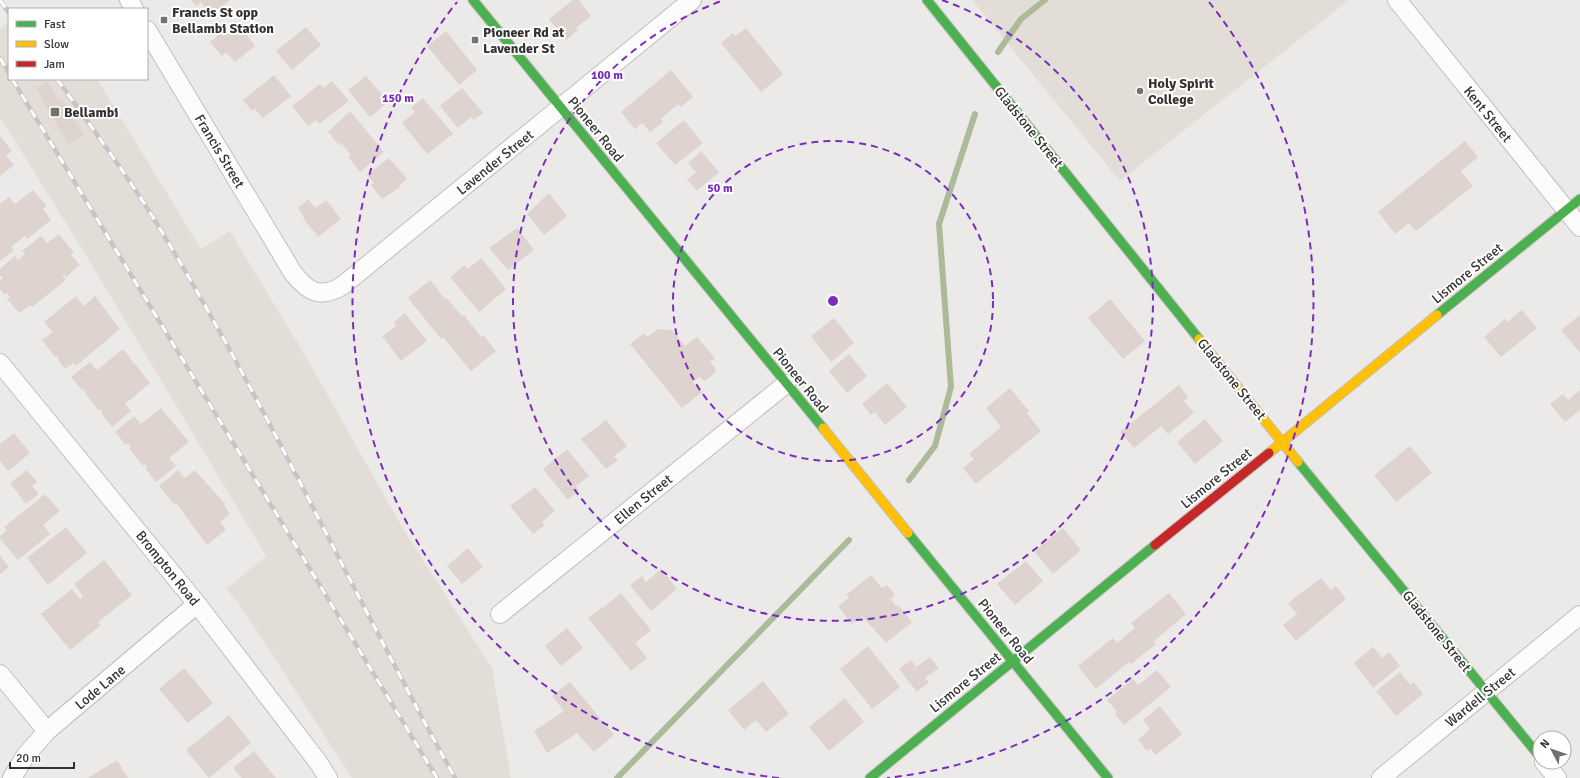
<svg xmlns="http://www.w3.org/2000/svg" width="1580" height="778" font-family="Signika,sans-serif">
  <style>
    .built { fill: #e3ddd7 }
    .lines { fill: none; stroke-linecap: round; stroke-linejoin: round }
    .stream { stroke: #acba9a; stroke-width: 6 }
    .building { fill: #ded3ce }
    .street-casing { stroke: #c1bfbe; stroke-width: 20 }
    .fast-casing { stroke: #c1bfbe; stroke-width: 11 }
    .slow-casing { stroke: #c1bfbe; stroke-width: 11 }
    .jam-casing { stroke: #c1bfbe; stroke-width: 11 }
    .street { stroke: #fcfcfc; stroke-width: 18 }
    .fast { stroke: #4caf50; stroke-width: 9 }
    .slow { stroke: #ffc107; stroke-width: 9 }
    .jam { stroke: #c62828; stroke-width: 9 }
    .rail-casing { stroke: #c7c6c6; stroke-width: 4.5 }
    .rail { stroke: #fff; stroke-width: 3; stroke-dasharray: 9; stroke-linecap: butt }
    .ring { fill: none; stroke: #7b2cbf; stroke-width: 2; stroke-dasharray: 7 5 }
    .poi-dot { fill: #747271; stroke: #fff; stroke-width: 1.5 }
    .labels { text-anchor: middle; stroke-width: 4; stroke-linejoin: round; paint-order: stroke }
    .poi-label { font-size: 14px; font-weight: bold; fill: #343231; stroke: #fff; text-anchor: start }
    .street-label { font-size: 14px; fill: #343231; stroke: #fff }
    .centre { fill: #7b2cbf; stroke: #fff; stroke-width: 2 }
    .ring-label { font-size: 12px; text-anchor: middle; font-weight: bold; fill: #7b2cbf; stroke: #fff; stroke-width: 4; stroke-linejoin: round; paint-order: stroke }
  </style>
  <rect width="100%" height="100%" fill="#eceae8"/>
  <!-- built -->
  <path class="built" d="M972 0H1349L1120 181Z
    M9 22V79H97L201 249 230 231 305 355 402 527 492 668 511 778H352L238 602 226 589 266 556 87 257 0 117V29Z"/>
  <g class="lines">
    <!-- stream -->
    <path class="stream" d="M998 52 1021 19 1045 0
      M909 480 935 446 951 387 939 224 975 114
      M617 778 849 540"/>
  </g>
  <!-- building -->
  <path class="building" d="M191 0H230L211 15 201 2 196 6Z
    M573 0H579L591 16 576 28 578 30 566 40 549 19Z
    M236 21 255 46 235 62 226 52 222 56 210 42Z
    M306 27 321 45 292 70 276 51Z
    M746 28 783 74 761 92 721 43 733 33 735 36Z
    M446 31 477 70 459 85 427 46Z
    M671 70 693 97 681 107 678 104 661 119 663 122 650 132 642 123 635 129 621 112Z
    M274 75 291 96 263 118 255 109 252 111 243 100Z
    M366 76 388 102 370 117 348 90Z
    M47 81 58 99 61 98 84 135 68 144 36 88Z
    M332 81 349 101 319 124 316 120 308 126 292 106 320 84 323 88Z
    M462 88 483 113 474 120 471 117 458 128 440 106Z
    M423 98 453 134 427 154 402 123 415 112 411 108Z
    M350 111 384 152 360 172 349 158 351 155 341 143 339 145 328 132Z
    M684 120 703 143 675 165 656 143Z
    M0 136 12 151 6 156 14 165 0 176Z
    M1465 141 1478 157 1461 171 1473 186 1416 231 1409 223 1395 234 1378 212Z
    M701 151 719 172 697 191 687 179 696 173 688 163Z
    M389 158 407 179 399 186 400 187 382 199 371 185 374 183 367 175Z
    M33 190 47 206 43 209 51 220 27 239 25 236 11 247 14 250 0 261V204L9 197 15 204Z
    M549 193 567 216 544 235 527 214Z
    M308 199 316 208 326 200 341 219 318 237 303 218 304 217 298 208Z
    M517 228 534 250 508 270 489 248Z
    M59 234 74 253 71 255 80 265 66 277 64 274 62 275 66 280 32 307 30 305 19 313 7 299 10 297 7 293 5 295 0 290V280L3 278 0 275V269L15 256 18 260 25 254 22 251 41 236 47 243Z
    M481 258 506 289 479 312 450 277 465 265 468 269Z
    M430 280 445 299 447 298 462 316 464 315 481 337 483 335 496 351 471 371 443 337 441 339 408 298Z
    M76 296 84 306 95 296 120 329 76 366 74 363 65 369 58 360 59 358 57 356 55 357 42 340 53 332 44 322Z
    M1110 299 1145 341 1123 359 1088 318Z
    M1522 310 1537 328 1501 357 1484 337 1505 319 1507 322Z
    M405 313 427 341 401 361 382 336 396 326 394 322Z
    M1580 315V353L1561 330Z
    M834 318 854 343 831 362 811 336Z
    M658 329 672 330 685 346 697 337 715 358 710 362 716 369 714 370 716 372 705 381 699 377 693 382 702 392 682 408 630 344 644 333 647 337Z
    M123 349 150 383 125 404 131 411 112 427 101 413 102 412 101 409 99 411 85 393 86 392 84 389 82 390 71 377 90 362 97 370Z
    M849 354 867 376 847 393 829 371Z
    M887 383 907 407 885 425 875 412 871 415 862 404Z
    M1179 385 1188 397 1184 401 1194 413 1168 434 1161 426 1134 448 1120 432Z
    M1010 388 1029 411 1027 413 1041 431 976 484 963 468 974 459 969 454 1001 427 986 408Z
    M1580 390V410L1565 422 1550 404 1563 394 1568 400Z
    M161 408 189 442 169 458 176 466 156 482 145 468 147 467 145 464 143 466 129 448 131 447 128 443 126 445 115 432 134 416 141 424Z
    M1205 419 1223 441 1195 464 1177 442Z
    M606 420 627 446 614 456 618 460 606 469 581 439Z
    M14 433 30 453 8 471 0 461V444Z
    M1410 446 1432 473 1396 502 1374 475Z
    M567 449 589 476 576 486 579 490 568 500 543 469Z
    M27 470 37 482 32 486 39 494 26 504 10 483Z
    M178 470 185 478 195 470 225 504 224 505 230 514 220 522 226 530 207 545 176 503 174 504 159 486Z
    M535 487 555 511 542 522 545 525 533 534 510 506Z
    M45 494 60 511 43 525 50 534 18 560 0 539V536L7 530 4 527Z
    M66 527 87 553 48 585 27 558Z
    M1063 528 1081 550 1053 574 1034 551Z
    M468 548 483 567 462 584 447 566Z
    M0 555 9 567 0 574Z
    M104 560 132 595 98 622 101 625 70 650 41 614 72 589 80 599 83 596 74 584Z
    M1026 561 1043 581 1015 605 997 584Z
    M661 569 677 589 651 611 630 585 642 576 646 582Z
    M871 575 882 588 887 585 895 595 891 599 896 606 898 605 912 622 886 643 862 616 852 624 838 606 849 598 846 595Z
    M1321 578 1331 590 1336 586 1346 599 1296 641 1283 625 1297 614 1288 603Z
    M621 593 651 630 635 643 647 658 631 671 588 618 602 607 603 608Z
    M1169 593 1186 614 1153 642 1156 644 1131 664 1129 662 1096 689 1078 666 1113 638 1117 643 1135 628 1131 623Z
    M567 628 583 648 561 666 545 646Z
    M868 646 900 687 872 709 840 669Z
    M1373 647 1382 658 1389 652 1400 666 1373 688 1354 663Z
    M930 657 939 668 925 678 929 682 917 692 899 669 911 660 916 667Z
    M184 668 213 703 188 723 159 689Z
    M1157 670 1171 687 1124 725 1115 714 1117 712 1107 700 1133 679 1138 685Z
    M1400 672 1410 685 1414 682 1423 694 1396 716 1376 691Z
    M763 681 789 714 766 732 756 720 744 730 728 710Z
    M570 682 614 735 594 752 577 733 547 753 534 731 564 711 552 696Z
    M845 698 864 722 829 751 809 727Z
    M1160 706 1182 734 1156 755 1151 749 1147 751 1138 740 1150 729 1143 720Z
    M229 715 251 743 209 778 186 750Z
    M254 751 276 778H242L233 768Z
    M117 760 128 778H88Z"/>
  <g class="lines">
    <defs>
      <path id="street" d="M129 0 134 9
        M1397 0 1580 227
        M147 30 293 273C308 292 320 299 342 286L692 0
        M0 363 197 604 318 762 328 778
        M500 614 786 384
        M0 674 47 731
        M1544 762 1557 778
        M12 778 26 755 47 731 197 604
        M1381 778 1580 615"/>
      <path id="fast" d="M473 0 823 428
        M927 0 1199 339
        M1437 315 1580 199
        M1298 462 1540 757
        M908 533 1108 778
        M870 778 1155 545"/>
      <path id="slow" d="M1199 339 1298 462
        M823 428 908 533
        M1269 453 1437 315"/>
      <path id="jam" d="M1155 545 1269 453"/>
    </defs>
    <!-- street casing -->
    <use href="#street" class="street-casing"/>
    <!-- fast casing -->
    <use href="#fast" class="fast-casing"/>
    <!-- slow casing -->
    <use href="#slow" class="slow-casing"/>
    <!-- jam casing -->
    <use href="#jam" class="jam-casing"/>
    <!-- street -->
    <use href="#street" class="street"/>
    <!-- fast -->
    <use href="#fast" class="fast"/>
    <!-- slow -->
    <use href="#slow" class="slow"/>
    <!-- jam -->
    <use href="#jam" class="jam"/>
    <defs>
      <path id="rail" d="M0 0 9 13
        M0 58 9 73
        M12 79 437 778
        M57 79C93 129 130 179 162 232 269 409 355 598 455 778"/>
    </defs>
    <!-- rail casing -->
    <use href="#rail" class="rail-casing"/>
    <!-- rail -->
    <use href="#rail" class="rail"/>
  </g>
  <!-- distance rings -->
  <g class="ring">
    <circle cx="833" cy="301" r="160"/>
    <path d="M942 0A320 320 0 1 1 724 0"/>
    <path d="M779 778A480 480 0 0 1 457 2M1209 2A480 480 0 0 1 887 778"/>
  </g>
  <!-- markers -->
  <g class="poi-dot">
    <rect x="160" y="16" width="8" height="8" rx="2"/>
    <rect x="471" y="36" width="8" height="8" rx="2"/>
    <circle cx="1140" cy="91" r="4"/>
    <rect x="50" y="107" width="10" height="10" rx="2"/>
  </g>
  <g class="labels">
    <!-- poi labels -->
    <g class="poi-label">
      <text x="172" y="17">Francis St opp<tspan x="172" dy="16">Bellambi Station</tspan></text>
      <text x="483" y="37">Pioneer Rd at<tspan x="483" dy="16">Lavender St</tspan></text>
      <text x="1148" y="88">Holy Spirit<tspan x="1148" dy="16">College</tspan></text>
      <text x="64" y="117">Bellambi</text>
    </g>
    <!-- street labels -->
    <g class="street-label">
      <text transform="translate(1488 114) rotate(51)" y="5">Kent Street</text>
      <text transform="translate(1029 127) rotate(51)" y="5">Gladstone Street</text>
      <text transform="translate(596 129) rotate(51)" y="5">Pioneer Road</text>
      <text transform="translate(220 151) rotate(59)" y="5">Francis Street</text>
      <text transform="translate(495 162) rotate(-39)" y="5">Lavender Street</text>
      <text transform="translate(1467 273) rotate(-39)" y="5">Lismore Street</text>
      <text transform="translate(1232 379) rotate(51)" y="5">Gladstone Street</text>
      <text transform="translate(801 380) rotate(51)" y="5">Pioneer Road</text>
      <text transform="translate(1216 478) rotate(-39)" y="5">Lismore Street</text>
      <text transform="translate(643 499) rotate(-39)" y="5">Ellen Street</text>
      <text transform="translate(168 568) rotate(51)" y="5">Brompton Road</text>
      <text transform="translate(1006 631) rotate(51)" y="5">Pioneer Road</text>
      <text transform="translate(1437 631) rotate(51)" y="5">Gladstone Street</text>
      <text transform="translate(965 682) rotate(-39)" y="5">Lismore Street</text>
      <text transform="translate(100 687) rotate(-40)" y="5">Lode Lane</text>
      <text transform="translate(1480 697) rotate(-39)" y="5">Wardell Street</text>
    </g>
  </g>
  <circle cx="833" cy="301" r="6" class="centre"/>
  <g class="ring-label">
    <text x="607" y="79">100 m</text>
    <text x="398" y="102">150 m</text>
    <text x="720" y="192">50 m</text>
  </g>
  <!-- legend -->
  <rect x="8" y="8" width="140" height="72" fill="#ffffff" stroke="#aeadad"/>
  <rect x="16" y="21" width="20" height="6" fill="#4caf50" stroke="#aeadad"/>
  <text x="44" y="28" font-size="12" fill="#343231">Fast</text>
  <rect x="16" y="41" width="20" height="6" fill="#ffc107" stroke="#aeadad"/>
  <text x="44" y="48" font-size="12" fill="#343231">Slow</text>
  <rect x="16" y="61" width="20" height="6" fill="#c62828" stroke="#aeadad"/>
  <text x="44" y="68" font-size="12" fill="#343231">Jam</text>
  <!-- north arrow -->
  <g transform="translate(1552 750) rotate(311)"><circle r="19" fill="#ffffff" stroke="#aeadad"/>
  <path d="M0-3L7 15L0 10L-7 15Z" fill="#747271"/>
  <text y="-6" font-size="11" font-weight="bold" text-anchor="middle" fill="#343231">N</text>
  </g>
  <!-- scale -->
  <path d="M10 762v6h64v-6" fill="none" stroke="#343231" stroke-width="2"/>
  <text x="16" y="762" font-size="12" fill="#343231" stroke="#ffffff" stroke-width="3" paint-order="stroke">20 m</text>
</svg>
